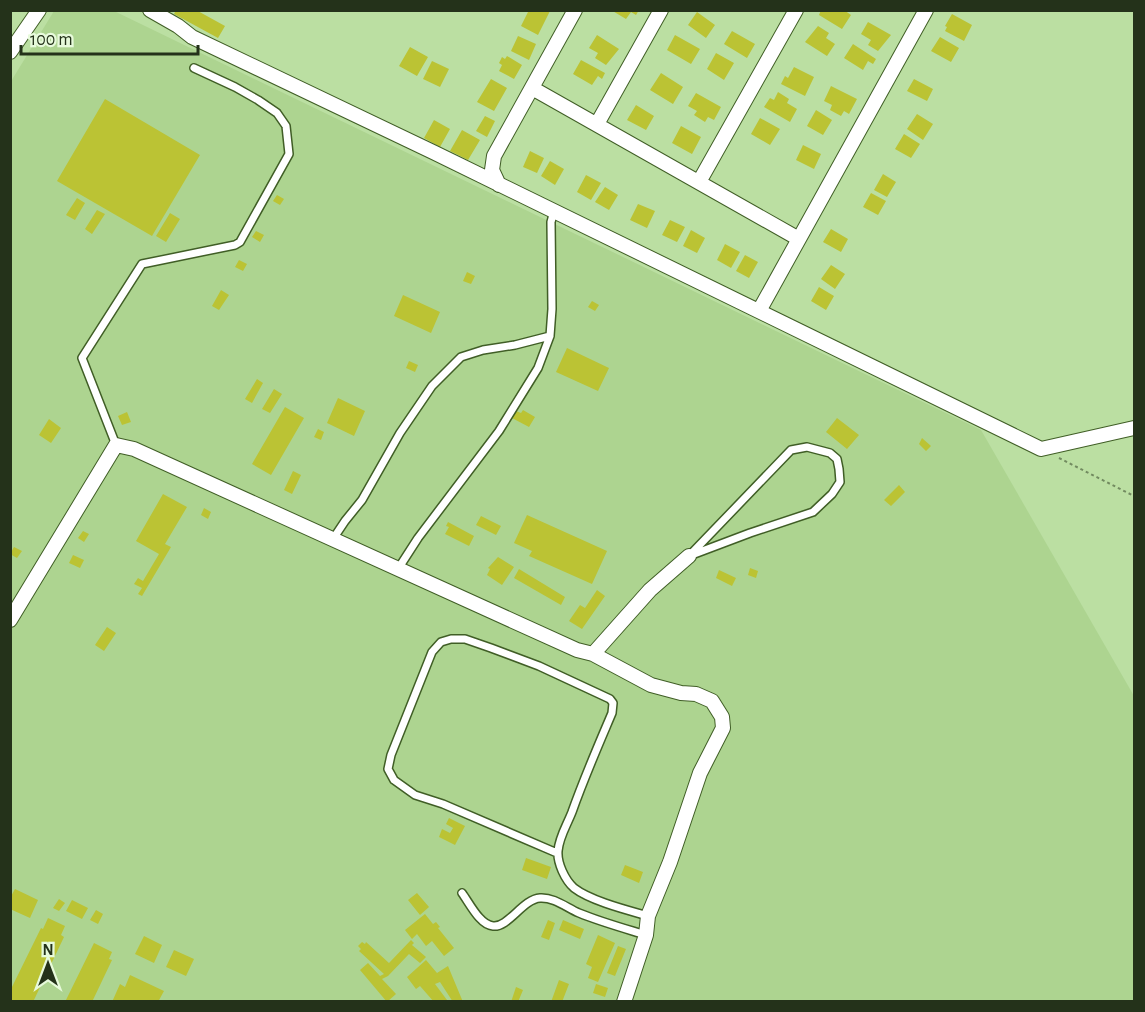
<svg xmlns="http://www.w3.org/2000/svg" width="1145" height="1012" font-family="'Alegreya Sans',sans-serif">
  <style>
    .built { fill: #add490 }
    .building { fill: #bbc334 }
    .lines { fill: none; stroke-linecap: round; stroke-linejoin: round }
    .lane-casing { stroke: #405e26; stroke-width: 10 }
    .street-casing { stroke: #405e26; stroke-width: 16 }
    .path { stroke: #728b60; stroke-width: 2; stroke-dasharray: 3 3; stroke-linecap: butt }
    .lane { stroke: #fff; stroke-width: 7 }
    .street { stroke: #fff; stroke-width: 14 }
  </style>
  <rect width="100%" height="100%" fill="#bbdfa2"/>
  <!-- built -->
  <path class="built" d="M54 11H114L981 430 1134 696V1001H11L10 83Z"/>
  <!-- building -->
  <path class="building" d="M176 10H196L225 26 218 38 174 14Z
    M529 10 550 11 538 35 521 26Z
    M611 10H639L636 15 631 12 626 19Z
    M821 10H844L851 15 842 29 819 15Z
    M697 12 715 25 706 38 688 25Z
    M952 14 972 25 964 41 945 31 947 27 945 26Z
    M868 22 891 35 878 51 868 45 871 40 861 34Z
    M818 26 829 33 826 38 835 44 827 56 805 42Z
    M732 31 755 44 747 58 724 44Z
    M597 35 619 49 606 65 595 58 598 53 589 48Z
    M675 35 700 49 691 64 667 50Z
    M518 36 536 44 529 60 511 51Z
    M940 37 959 48 951 62 931 51Z
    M853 44 876 59 873 64 868 61 863 70 844 58Z
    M410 47 428 57 417 76 399 66Z
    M716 53 734 63 724 80 707 69Z
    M507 56 522 65 514 79 499 71 502 65 499 63 502 57 505 59Z
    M581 60 605 73 602 79 598 76 592 85 573 74Z
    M432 61 449 69 440 87 423 79Z
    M794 67 814 77 805 96 781 84 785 76 788 78Z
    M661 73 683 87 673 104 650 90Z
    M491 79 507 88 494 111 477 102Z
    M914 79 933 89 927 101 907 91Z
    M831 86 857 99 849 114 844 111 841 116 830 110 832 105 824 101Z
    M778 92 789 99 787 103 797 109 790 122 764 107 770 98 774 100Z
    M696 93 721 107 714 120 708 117 705 122 694 115 697 111 688 106Z
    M105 99 200 155 152 236 57 181Z
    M636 105 654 116 646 130 627 120Z
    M816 110 832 120 823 135 807 126Z
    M917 114 933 124 923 140 907 129Z
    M485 116 495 121 487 137 476 131Z
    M760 118 780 129 770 145 751 134Z
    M434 120 450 129 440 147 424 138Z
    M681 126 701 137 692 154 672 143Z
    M462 130 480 140 468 160 450 151Z
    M904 134 920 144 911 158 895 149Z
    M803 145 821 154 814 169 796 160Z
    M530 151 544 158 537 173 523 167Z
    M550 161 564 169 555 185 541 176Z
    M883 174 896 182 887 197 874 190Z
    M586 175 601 183 591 200 577 192Z
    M605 187 618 195 609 210 595 202Z
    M871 193 886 201 878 215 863 207Z
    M277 195 284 199 280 205 273 201Z
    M77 198 85 203 75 220 66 215Z
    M638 204 655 211 647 228 630 220Z
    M97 210 105 214 92 234 85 229Z
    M170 213 180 219 166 242 156 236Z
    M670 220 685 227 677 242 662 235Z
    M831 229 848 239 841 252 823 242Z
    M691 230 705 238 697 253 683 246Z
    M256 231 264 235 260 242 252 237Z
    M725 244 740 252 731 268 717 260Z
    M745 255 758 262 749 278 736 271Z
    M239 260 247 264 243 271 235 267Z
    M831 265 845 274 835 289 821 279Z
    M467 272 475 276 471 284 463 281Z
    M819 287 834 296 826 310 811 301Z
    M221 290 229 295 219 310 212 306Z
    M403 295 440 312 431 333 394 316Z
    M592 301 599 305 595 311 588 307Z
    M567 348 609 368 598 391 556 372Z
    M409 361 418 365 415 372 406 368Z
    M257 379 263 383 252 403 245 399Z
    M274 389 282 394 270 413 262 409Z
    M338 398 365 411 354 436 327 423Z
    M285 407 304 418 271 475 252 464Z
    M523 410 535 417 529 427 512 418 516 411 521 413Z
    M127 412 131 422 122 425 118 416Z
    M837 418 859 435 847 449 826 432Z
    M49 419 61 428 51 443 39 435Z
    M318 429 324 432 321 440 314 437Z
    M922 438 931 446 926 451 919 444Z
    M293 471 301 475 292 494 284 490Z
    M899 485 905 492 891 506 884 500Z
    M163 494 187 507 165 544 171 547 142 596 138 594 142 588 134 584 138 578 143 581 159 554 136 541Z
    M204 508 211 512 208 519 201 515Z
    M527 515 607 551 592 584 529 556 532 551 514 543Z
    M481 516 501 526 496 535 476 525Z
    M448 522 474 536 469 546 445 534 449 527 446 526Z
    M83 531 89 534 84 542 78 538Z
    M14 547 22 551 17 558 10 554Z
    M73 555 84 560 80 568 69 563Z
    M498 557 514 567 502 585 487 575 490 569 488 568Z
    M750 568 758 571 756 578 748 575Z
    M519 569 565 597 561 605 514 578Z
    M719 570 736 578 732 586 716 578Z
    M597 590 605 596 582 629 569 621 580 605 585 608Z
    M107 627 116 633 104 651 95 645Z
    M449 818 465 826 455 845 439 837 442 829 450 833 453 828 446 824Z
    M526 858 551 867 547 879 522 870Z
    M625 865 643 872 639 883 621 875Z
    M15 889 38 900 30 918 10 909V898Z
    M417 893 429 907 420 915 408 900Z
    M59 899 65 903 59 911 53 908Z
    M72 900 88 908 82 919 66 911Z
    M96 910 103 914 98 924 90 920Z
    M425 914 433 924 436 922 440 927 438 928 454 948 444 956 432 941 426 946 417 934 412 939 405 930Z
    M48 918 65 926 61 935 64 937 33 1002H10V991L41 928 43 929Z
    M548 920 555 923 549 940 541 937Z
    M563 920 584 929 580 939 559 930Z
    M598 935 615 943 598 982 588 978 592 967 586 964Z
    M144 936 162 945 154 963 135 954Z
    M411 940 414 943 412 945 426 957 420 963 409 954 388 976 382 979 396 994 387 1002 360 970 368 963 380 976 384 974 359 951 361 949 358 946 362 942 365 944 366 942 389 963Z
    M94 943 112 952 109 959 112 960 92 1002H65Z
    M618 946 626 949 615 976 607 973Z
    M174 950 194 959 186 976 166 967Z
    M426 960 437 973 448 966 463 1002H453L440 982 435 984 447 1000 445 1002H434L420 986 416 989 407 977Z
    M130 975 164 991 158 1002H112L120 984 125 987Z
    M559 980 569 984 562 1002H551Z
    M596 984 608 988 605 997 593 993Z
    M516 987 523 990 518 1002H511Z"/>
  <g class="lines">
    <defs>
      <path id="lane" d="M116 445 82 358 142 264 235 245 240 242 289 154 286 126 277 113 258 100 235 87 194 68
        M807 447 830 453 837 459 839 469 840 482 832 494 813 512 750 533 689 556 791 450Z
        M333 539 345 521 362 500 400 433 432 386 461 357 483 350 515 345 550 336
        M398 569 418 538 499 431 538 368 550 336 552 309 551 222 554 211
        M557 853 443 804 415 795 394 780 388 769 391 755 432 652 441 642 451 639H465L491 648 539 666 610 699 613 703 612 713C598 746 584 778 572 812 567 825 559 837 558 851 557 863 565 880 574 888 591 901 627 910 648 916
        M462 893C470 904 480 925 493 926 508 928 523 899 540 898 554 897 567 908 579 913 601 922 623 928 646 935"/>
      <path id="street" d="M150 10 178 26 192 37 433 152 1041 449 1134 428
        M10 52 39 10
        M532 88 799 239
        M597 124 661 10
        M699 182 796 10
        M499 185 492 170 494 156 575 10
        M759 311 926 10
        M10 620 116 445 134 449 577 650 593 654 651 685 681 693 696 694 712 701 722 717 723 728 700 773 670 862 648 916 646 935 624 1002
        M593 654 650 590 689 556"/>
    </defs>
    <!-- lane casing -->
    <use href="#lane" class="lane-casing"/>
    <!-- street casing -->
    <use href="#street" class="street-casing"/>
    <!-- path -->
    <path class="path" d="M1059 458 1134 496"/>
    <!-- lane -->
    <use href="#lane" class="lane"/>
    <!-- street -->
    <use href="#street" class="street"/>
  </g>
  <!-- border -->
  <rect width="1145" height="1012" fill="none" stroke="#24321a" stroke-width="24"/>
  <!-- north arrow -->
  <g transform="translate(48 964)" stroke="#e7fadb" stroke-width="4.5" paint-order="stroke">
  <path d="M0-4.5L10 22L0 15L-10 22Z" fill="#24321a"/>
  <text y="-9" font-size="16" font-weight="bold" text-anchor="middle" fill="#24321a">N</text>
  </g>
  <!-- scale -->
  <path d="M21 45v9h177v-9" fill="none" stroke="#24321a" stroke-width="3"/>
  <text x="30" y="45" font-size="18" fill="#24321a" stroke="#e7fadb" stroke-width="4.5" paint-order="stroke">100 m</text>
</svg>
